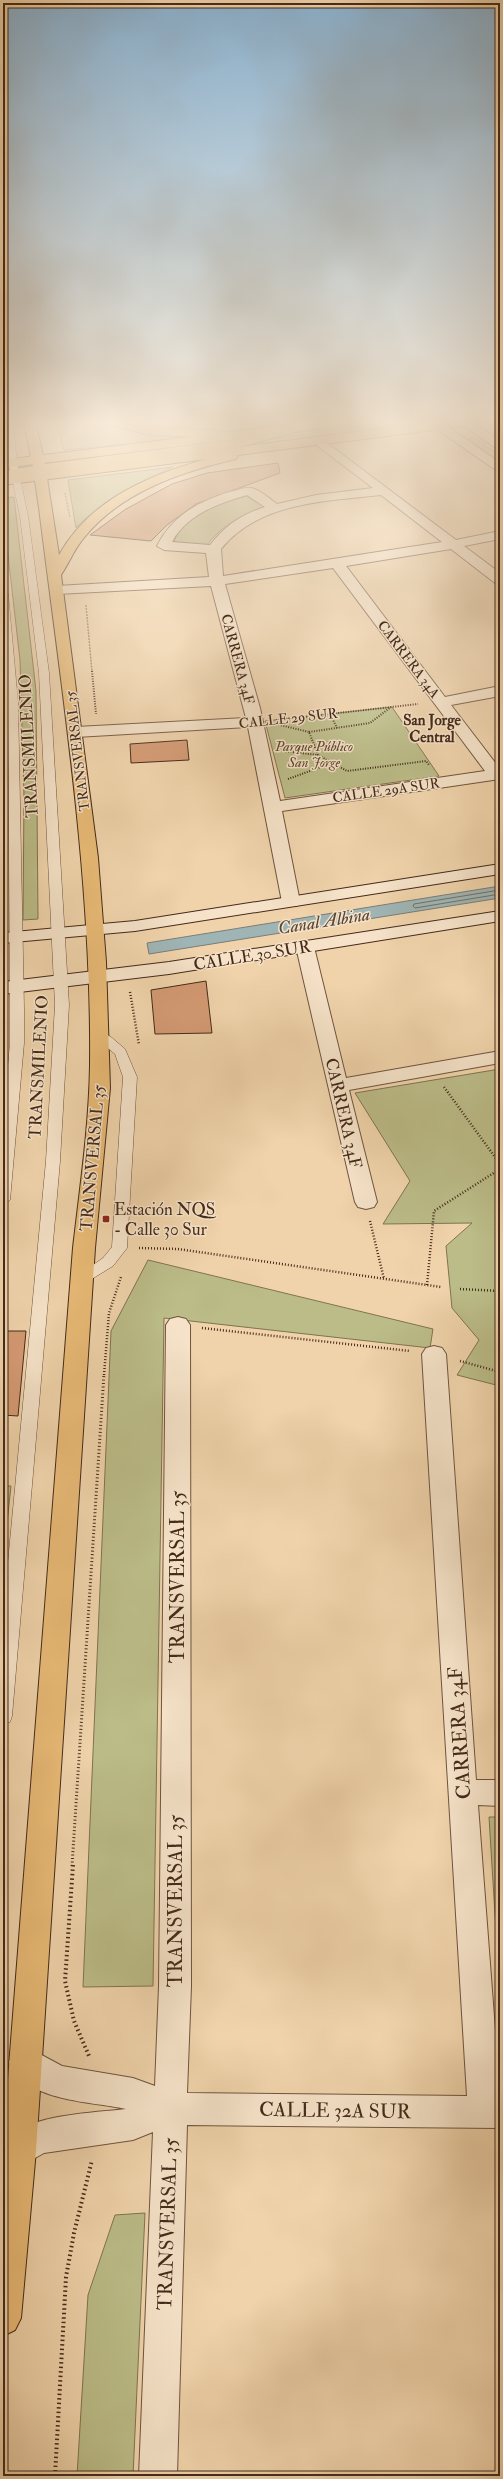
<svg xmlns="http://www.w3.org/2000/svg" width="503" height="2479" font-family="'IM FELL Double Pica',serif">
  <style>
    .green { fill: #bbbc88; stroke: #807351 }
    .water { fill: #9fb5b5; stroke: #7b7d77 }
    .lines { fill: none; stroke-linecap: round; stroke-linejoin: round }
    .shore { stroke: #727068; stroke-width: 1 }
    .building { fill: #d49a73; stroke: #442a1a }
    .lane-casing { stroke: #6f543e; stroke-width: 1 }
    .street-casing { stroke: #6f543e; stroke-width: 2 }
    .secondary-casing { stroke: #442a1a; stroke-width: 2 }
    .primary-casing { stroke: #442a1a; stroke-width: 2 }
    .highway-casing { stroke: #442a1a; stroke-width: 2 }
    .path-far4 { stroke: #442a1a; stroke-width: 1.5; stroke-dasharray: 0.5 1; stroke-linecap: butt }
    .path-far3 { stroke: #442a1a; stroke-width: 2; stroke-dasharray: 1 1.5; stroke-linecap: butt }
    .path-far2 { stroke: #442a1a; stroke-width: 2.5; stroke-dasharray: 1 2; stroke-linecap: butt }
    .path-far1 { stroke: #442a1a; stroke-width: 3; stroke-dasharray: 1 2.5; stroke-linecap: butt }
    .path { stroke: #442a1a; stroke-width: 4; stroke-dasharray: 1.5 3; stroke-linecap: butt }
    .lane { fill: #f5e2c8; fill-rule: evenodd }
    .street { fill: #f5e2c8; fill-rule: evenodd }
    .secondary { fill: #f5e2c8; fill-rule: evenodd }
    .primary { fill: #e8ba76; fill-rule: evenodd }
    .highway { fill: #e8ba76; fill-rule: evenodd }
    .poi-dot { fill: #8f2418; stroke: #f5e2c8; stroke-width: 1.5 }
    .labels { text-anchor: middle; stroke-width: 3; stroke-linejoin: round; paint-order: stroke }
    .far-street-label { font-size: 14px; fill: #442a1a; stroke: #f5e2c8 }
    .far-park-label { font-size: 14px; font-style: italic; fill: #5c4730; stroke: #f5e2c8 }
    .far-neighbourhood-label { font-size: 15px; font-weight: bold; fill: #442a1a; stroke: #f5e2c8 }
    .street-label { font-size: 17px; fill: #442a1a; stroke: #f5e2c8 }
    .poi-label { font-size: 17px; fill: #442a1a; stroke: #f5e2c8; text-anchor: start }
    .water-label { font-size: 18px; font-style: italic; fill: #564639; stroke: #f5e2c8 }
    .near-street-label { font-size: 20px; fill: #442a1a; stroke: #f5e2c8 }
  </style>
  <rect width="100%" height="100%" fill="#f0d3ab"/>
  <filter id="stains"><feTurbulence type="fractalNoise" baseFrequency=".005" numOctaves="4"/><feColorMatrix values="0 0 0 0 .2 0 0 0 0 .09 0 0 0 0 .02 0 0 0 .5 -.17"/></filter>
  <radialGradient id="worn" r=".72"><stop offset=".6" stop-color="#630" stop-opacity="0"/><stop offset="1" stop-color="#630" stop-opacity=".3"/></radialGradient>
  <!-- green -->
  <path class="green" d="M56 421H89L147 434 191 438 64 450Z
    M394 422 399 427 278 442 275 438Z
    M475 438 500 456V463L467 439Z
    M173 467C137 484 103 499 76 528L68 480Z
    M246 496 265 507C241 515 221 526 206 546L174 543C180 515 222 503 246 496Z
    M14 497 36 691 38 919 23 920 24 796 20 660 3 511V498Z
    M392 707 439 776 285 798 265 721Z
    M500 1069V1386L457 1375 479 1340 452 1308 446 1246 472 1223 383 1224 410 1181 355 1093Z
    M148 1260 433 1329 430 1348 164 1318 153 1986 83 1987 111 1331Z
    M3 1486H11L3 1561Z
    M489 1817H500V1995Z
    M145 2213 133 2476H77L88 2295 115 2215Z"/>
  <!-- water -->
  <path class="water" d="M500 886V898L149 954 147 943Z"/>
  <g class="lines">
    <!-- shore -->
    <path class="shore" d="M500 890 414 904 413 906 415 908 500 894"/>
  </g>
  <!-- building -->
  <path class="building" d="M278 463 280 473 196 504 167 525 151 541 90 535 126 509 172 484 207 473Z
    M187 740 189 760 131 763 130 744Z
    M206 981 212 1033 155 1034 151 990Z
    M6 1331H26L18 1416 3 1415V1361Z"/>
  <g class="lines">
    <defs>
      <path id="lane" d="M7 421H15L13 427 17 463 28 516 49 673 69 1005 60 1161 12 1716 10 1722 3 1724V1615L46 1161 55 1005 39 673 20 516 9 463 5 427Z
        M3 590 8 593 18 702 24 1010V1043L10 1200 3 1205V1121L10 1043V1010L8 702 3 648Z
        M99 1031 111 1037 125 1049 137 1077 127 1248 113 1266 82 1285 77 1284 74 1280 77 1276 103 1258 112 1247 123 1077 115 1054 92 1035Z"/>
      <path id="street" d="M319 437 456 540 500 531V539L464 546 500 573V584L495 583 451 549 346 566 445 697 500 686V696L451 705 500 769V779L282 811 300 902 297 906H285L282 902 248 727 76 737 68 732 76 727 246 718 211 586 57 594 50 590 57 586 209 577 206 553 164 550 157 546C172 516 198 502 229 492 236 491 244 487 251 488 259 489 270 499 277 504L316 495 373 488 315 444 313 441ZM247 495 265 507C242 514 225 526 210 545L172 542C186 515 219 503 247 495ZM381 495 442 542 223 576 221 549C259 502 326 501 381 495ZM333 568 485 771 280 801 260 708 225 584Z
        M305 941 312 943 314 947 346 1078 500 1051V1063L349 1090 377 1202 374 1207 366 1209 358 1207 355 1202 296 947 298 943Z
        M178 1317 186 1319 190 1325 191 1986 187 2093 467 2096 422 1354 426 1348 434 1346 442 1348 446 1354 476 1780H500V1806L478 1805 500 2096V2128L187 2125 177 2476H139L153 2132 133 2140 44 2153 19 2167 7 2162 3 2149C4 2145 6 2140 8 2138 32 2114 94 2113 126 2109 90 2101 26 2102 9 2062L14 2051 25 2046 62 2066 133 2078 155 2086 159 1986 166 1325 170 1319Z"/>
      <path id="secondary" d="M425 421H440L500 463V473Z
        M456 421H471L500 441V451Z
        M500 864V874L135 931 3 943V933L135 921Z
        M500 911V921L169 974 3 994V982L169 962Z"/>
      <path id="primary" d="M318 421H357L351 425 3 468V460Z
        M442 421H480L474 425 3 485V477Z"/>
      <path id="highway" d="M23 421H35L45 464 239 439 291 425 297 429 295 432 240 447 46 472 59 555C94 492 166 469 232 452L238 456 236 459C181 472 120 492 83 539 74 550 69 563 61 575L98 858 106 962 110 1088 95 1248 36 2150 21 2318 15 2330 3 2336V2143L73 1248C80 1187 89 1127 90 1066 92 879 62 693 39 508L34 474 3 479V471L33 466Z
        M98 421H122L145 426 222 431 228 435 222 439 145 434Z"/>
    </defs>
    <!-- lane casing -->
    <use href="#lane" class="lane-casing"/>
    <!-- street casing -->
    <use href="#street" class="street-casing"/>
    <!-- secondary casing -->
    <use href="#secondary" class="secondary-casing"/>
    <!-- primary casing -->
    <use href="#primary" class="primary-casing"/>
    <!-- highway casing -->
    <use href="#highway" class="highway-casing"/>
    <!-- path-far4 -->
    <path class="path-far4" d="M53 430 56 441
      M65 493 70 518
      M86 605 92 672"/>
    <!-- path-far3 -->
    <path class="path-far3" d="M92 671 96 714
      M330 714 337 728
      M276 720 418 704
      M276 724 309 732 318 755 347 771 426 761 429 765
      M309 732 370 723 391 707
      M283 751 318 755
      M288 779 332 763"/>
    <!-- path-far2 -->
    <path class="path-far2" d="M130 992 139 1045
      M444 1087 500 1164
      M370 1221 384 1279
      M139 1248 178 1249 441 1287
      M427 1285 434 1211 500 1169
      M460 1289 500 1291
      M202 1328 410 1351
      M460 1361 500 1372
      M104 1375 109 1313 121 1277"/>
    <!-- path-far1 -->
    <path class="path-far1" d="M72 1866 104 1374"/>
    <!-- path -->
    <path class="path" d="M73 1865 65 1981 74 2021 89 2056
      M55 2476 66 2277 74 2233 92 2160"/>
    <!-- lane -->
    <use href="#lane" class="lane"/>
    <!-- street -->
    <use href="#street" class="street"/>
    <!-- secondary -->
    <use href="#secondary" class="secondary"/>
    <!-- primary -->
    <use href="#primary" class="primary"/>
    <!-- highway -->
    <use href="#highway" class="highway"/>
  </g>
  <!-- sky -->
  <linearGradient id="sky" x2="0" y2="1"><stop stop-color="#8bb4d4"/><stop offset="0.55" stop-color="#f8ebd9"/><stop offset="1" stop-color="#f8ebd9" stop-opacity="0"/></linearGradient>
  <rect width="503" height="768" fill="url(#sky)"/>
  <!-- markers -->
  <rect class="poi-dot" x="102" y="1215" width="8" height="8" rx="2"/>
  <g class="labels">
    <!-- far-street labels -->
    <g class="far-street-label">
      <text transform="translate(238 659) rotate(75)" y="5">CARRERA 34F</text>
      <text transform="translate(409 659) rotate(53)" y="5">CARRERA 34A</text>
      <text transform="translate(288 718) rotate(-6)" y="5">CALLE 29 SUR</text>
      <text transform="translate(77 751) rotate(-97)" y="5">TRANSVERSAL 35</text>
      <text transform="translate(386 790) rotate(-8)" y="5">CALLE 29A SUR</text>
    </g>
    <!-- far-park labels -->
    <g class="far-park-label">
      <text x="314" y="751">Parque Público<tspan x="314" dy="16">San Jorge</tspan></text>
    </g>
    <!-- far-neighbourhood labels -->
    <g class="far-neighbourhood-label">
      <text x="432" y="725">San Jorge<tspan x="432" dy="17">Central</tspan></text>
    </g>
    <!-- street labels -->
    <g class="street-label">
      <text transform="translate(28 746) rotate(-93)" y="6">TRANSMILENIO</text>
      <text transform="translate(252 955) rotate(-9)" y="6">CALLE 30 SUR</text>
      <text transform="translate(38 1067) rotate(-87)" y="6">TRANSMILENIO</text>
      <text transform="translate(344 1113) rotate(77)" y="6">CARRERA 34F</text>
      <text transform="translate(92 1158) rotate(-85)" y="6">TRANSVERSAL 35</text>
    </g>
    <!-- poi labels -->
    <g class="poi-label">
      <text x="114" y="1215">Estación NQS<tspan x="114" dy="20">- Calle 30 Sur</tspan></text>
    </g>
    <!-- water labels -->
    <g class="water-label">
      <text transform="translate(324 921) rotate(-9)" y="6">Canal Albina</text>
    </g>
    <!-- near-street labels -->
    <g class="near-street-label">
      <text transform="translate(177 1577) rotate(-90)" y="7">TRANSVERSAL 35</text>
      <text transform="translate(459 1733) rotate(-94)" y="7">CARRERA 34F</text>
      <text transform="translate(175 1901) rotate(-90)" y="7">TRANSVERSAL 35</text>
      <text transform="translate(335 2110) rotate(1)" y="7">CALLE 32A SUR</text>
      <text transform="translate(167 2224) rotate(-88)" y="7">TRANSVERSAL 35</text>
    </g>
  </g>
  <!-- margin -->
  <rect width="503" height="2479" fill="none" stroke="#f0d3ab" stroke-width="16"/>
  <rect x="4" y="4" width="495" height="2471" fill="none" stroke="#442a1a" stroke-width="2"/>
  <rect x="8" y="8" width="487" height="2463" fill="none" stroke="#442a1a"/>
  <rect width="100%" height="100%" filter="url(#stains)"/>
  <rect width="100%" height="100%" fill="url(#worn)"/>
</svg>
